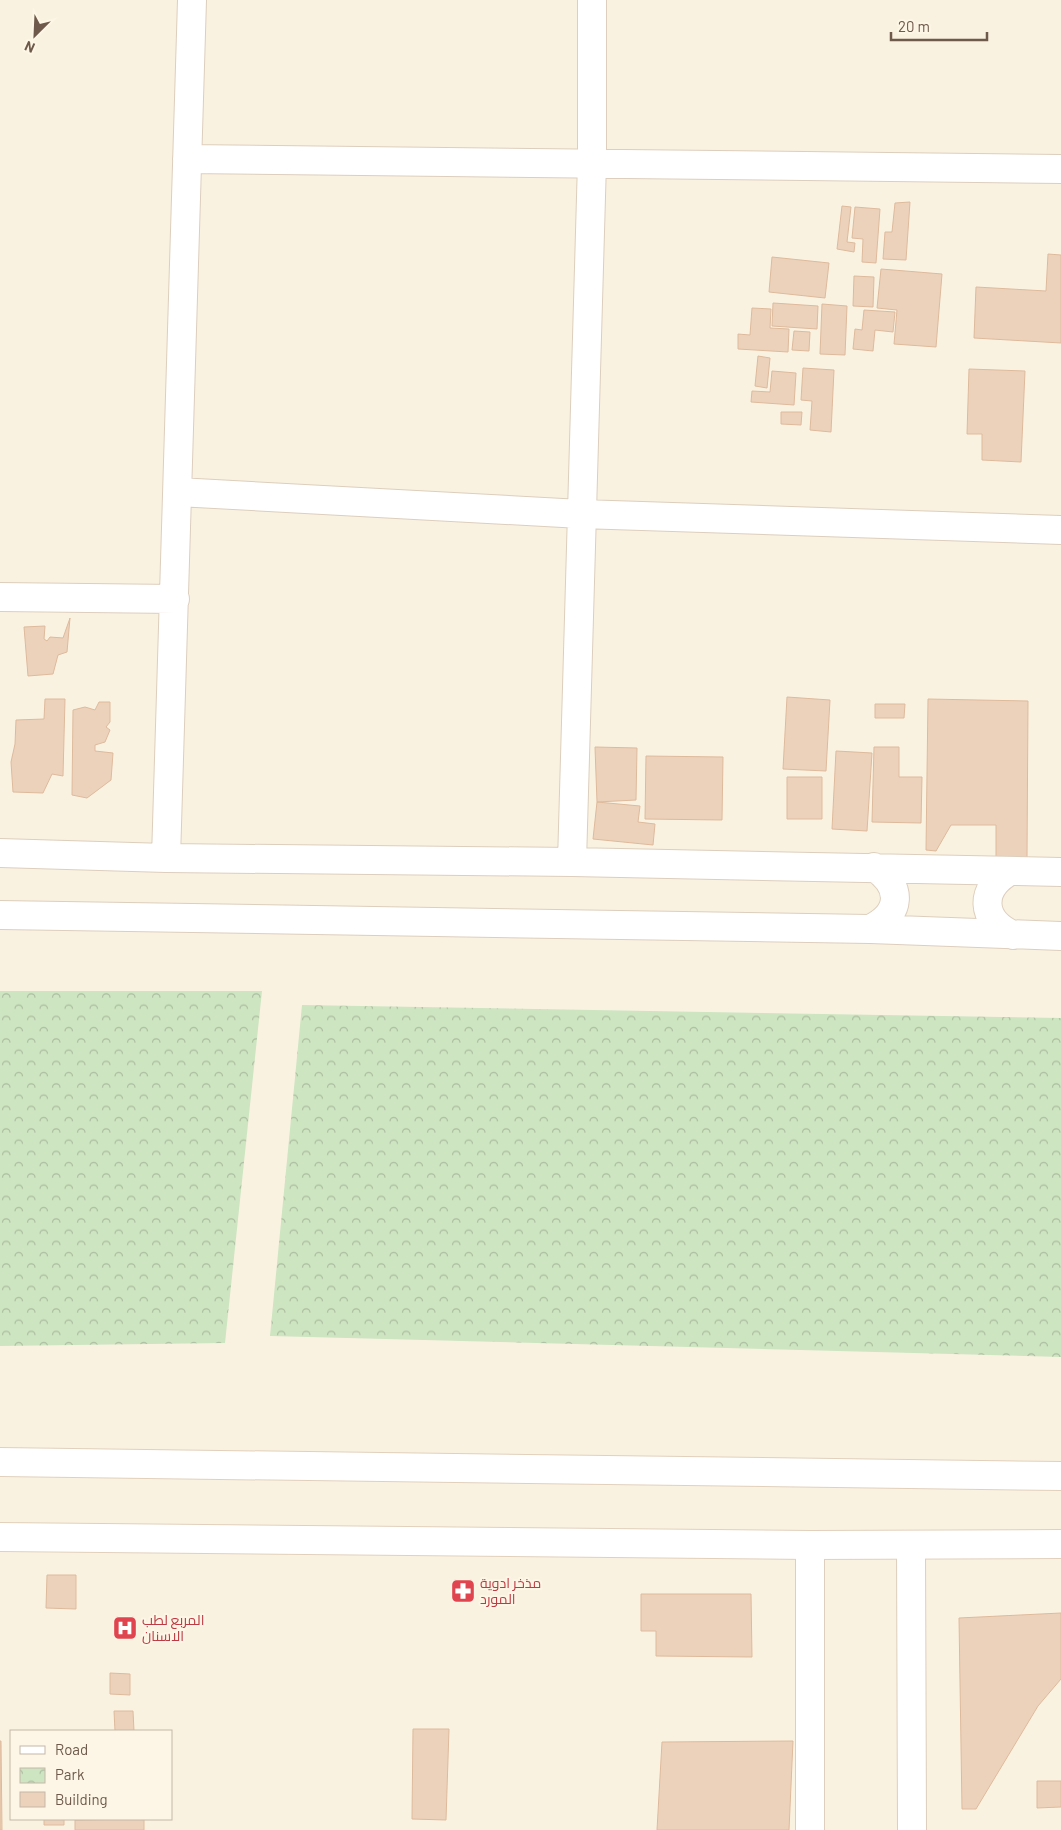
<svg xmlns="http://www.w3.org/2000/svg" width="1061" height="1830" font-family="Barlow,Cairo,sans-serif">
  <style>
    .park { fill: url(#park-crowns) }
    .building { fill: #edd2bb; stroke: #deba9c }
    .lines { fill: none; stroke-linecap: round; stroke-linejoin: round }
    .minor-casing { stroke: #ddcebd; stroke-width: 30 }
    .secondary-casing { stroke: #e1d0bc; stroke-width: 30 }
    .minor { stroke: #fff; stroke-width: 28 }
    .secondary { stroke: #fff; stroke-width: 28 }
    .labels { text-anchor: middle; stroke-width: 4; stroke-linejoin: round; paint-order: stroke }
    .health-label { font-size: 14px; fill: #be3a42; stroke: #fdf6e6; text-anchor: start }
  </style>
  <defs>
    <pattern id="park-crowns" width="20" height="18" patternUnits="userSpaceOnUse" patternTransform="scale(1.25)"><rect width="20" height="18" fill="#cde5c1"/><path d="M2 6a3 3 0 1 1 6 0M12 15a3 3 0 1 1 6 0" fill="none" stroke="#abbd9f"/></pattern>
  </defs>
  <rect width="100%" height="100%" fill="#faf2e1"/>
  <!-- park -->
  <path class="park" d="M0 991H262L225 1343 0 1346Z
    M302 1005 1061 1018V1357L270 1336Z"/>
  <!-- building -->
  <path class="building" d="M910 202 906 260 883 259 885 232H892L895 203Z
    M842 206 851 207 847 242 855 243 854 252 837 249Z
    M855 207 880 209 876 263 862 262 863 239 852 238Z
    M1048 254 1061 255V343L974 338 976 287 1046 291Z
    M772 257 829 263 825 298 769 292Z
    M881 269 942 274 936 347 894 344 897 310 877 308Z
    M854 276 874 277 873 307 853 306Z
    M773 303 818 306 817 329 772 326Z
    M822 304 847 306 845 355 820 354Z
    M752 308 771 309 770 328 789 329 788 352 738 349V334L750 335Z
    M864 310 895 312 893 332 875 330 873 351 853 349 855 329 862 330Z
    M794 331 810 332 809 351 792 350Z
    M758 356 770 358 767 388 755 386Z
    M803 368 834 370 831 432 810 430 812 401 801 400Z
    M969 369 1025 371 1021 462 982 460V434H967Z
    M772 371 796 373 794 405 751 402 752 391 770 392Z
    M781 412H802L801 425 781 424Z
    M70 618 67 652 58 655 53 674 28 676 24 627 45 626 44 639 47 641 50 637 63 638Z
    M787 697 830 700 826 771 783 769Z
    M45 699H65L63 776 52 774 43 793 13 792 11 762 15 744 16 720 44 719Z
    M928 699 1028 701 1027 859H996V825H951L936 851 926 850Z
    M99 702H110V722L106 727 110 730 105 742 95 745V751L113 753 111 780 87 798 72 795 73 710 85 707 95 710Z
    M875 704H905L904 718H875Z
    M595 747 637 748 636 800 597 802Z
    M874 747H899V777H922L921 823 872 822Z
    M836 751 872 753 867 831 832 829Z
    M646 756 723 757 722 820 645 819Z
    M787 777H822V819H787Z
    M597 802 640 806 638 822 655 824 653 845 593 839Z
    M47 1575H76V1609L46 1608Z
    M641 1594H751L752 1657 656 1656V1631H641Z
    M1061 1613V1679L1038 1706 976 1809H962L959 1618Z
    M110 1673 130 1674V1695L110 1694Z
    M114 1711H133L134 1731H115Z
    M413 1729H449L446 1820 412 1819Z
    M0 1741H1L2 1830H0Z
    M793 1741 789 1830H657L662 1742Z
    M1037 1781H1061V1807L1037 1808Z
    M44 1819H64V1825H44Z
    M144 1819V1830H75V1820Z"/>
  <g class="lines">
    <defs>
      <path id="minor" d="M187 159 1061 169
        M178 492 581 514 1061 530
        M0 597 175 599
        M0 853 166 858 572 862 1061 872
        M166 858 192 0
        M572 862 592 162V0
        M1010 871C979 889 980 920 1013 935
        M0 915 870 929 1061 936
        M870 929C902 913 903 887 874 867
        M911 1545 912 1830
        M810 1830V1545"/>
      <path id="secondary" d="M0 1462 1061 1476
        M0 1537 810 1545 1061 1544"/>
    </defs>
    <!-- minor casing -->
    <use href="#minor" class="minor-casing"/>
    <!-- secondary casing -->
    <use href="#secondary" class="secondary-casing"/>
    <!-- minor -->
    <use href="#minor" class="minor"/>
    <!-- secondary -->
    <use href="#secondary" class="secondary"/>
  </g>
  <!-- icons -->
  <defs>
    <symbol id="pharmacy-square" viewBox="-11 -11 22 22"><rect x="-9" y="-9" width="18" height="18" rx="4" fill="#e0444e" stroke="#fdf6e6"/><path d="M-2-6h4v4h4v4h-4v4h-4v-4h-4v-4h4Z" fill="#fff"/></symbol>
    <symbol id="hospital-square" viewBox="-11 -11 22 22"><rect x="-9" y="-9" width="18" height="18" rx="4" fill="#e0444e" stroke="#fdf6e6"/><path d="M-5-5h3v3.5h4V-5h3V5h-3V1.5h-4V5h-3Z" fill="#fff"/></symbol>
  </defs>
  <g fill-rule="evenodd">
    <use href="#pharmacy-square" x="449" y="1577" width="28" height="28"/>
    <use href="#hospital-square" x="111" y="1614" width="28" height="28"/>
  </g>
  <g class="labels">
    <!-- health labels -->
    <g class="health-label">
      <text x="480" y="1588">مذخر ادوية<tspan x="480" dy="16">المورد</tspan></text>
      <text x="142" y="1625">المربع لطب<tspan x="142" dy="16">الاسنان</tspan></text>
    </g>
  </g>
  <!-- legend -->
  <rect x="10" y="1730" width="162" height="90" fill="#fdf6e6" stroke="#c4b7a8"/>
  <rect x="20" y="1746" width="25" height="8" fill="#ffffff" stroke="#c4b7a8"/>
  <text x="55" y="1755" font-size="15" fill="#6e594a">Road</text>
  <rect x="20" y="1768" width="25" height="15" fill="url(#park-crowns)" stroke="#c4b7a8"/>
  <text x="55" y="1780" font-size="15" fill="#6e594a">Park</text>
  <rect x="20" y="1792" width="25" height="15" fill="#edd2bb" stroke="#c4b7a8"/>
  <text x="55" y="1805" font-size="15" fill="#6e594a">Building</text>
  <!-- north arrow -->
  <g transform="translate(35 35) rotate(204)" stroke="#fdf6e6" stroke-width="4" paint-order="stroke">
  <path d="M0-4L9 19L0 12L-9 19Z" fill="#6e594a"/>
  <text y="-8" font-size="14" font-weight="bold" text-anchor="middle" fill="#6e594a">N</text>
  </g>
  <!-- scale -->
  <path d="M891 32v8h96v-8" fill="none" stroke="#6e594a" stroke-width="2.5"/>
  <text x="898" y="32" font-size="15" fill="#6e594a" stroke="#fdf6e6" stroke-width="4" paint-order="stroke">20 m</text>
</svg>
